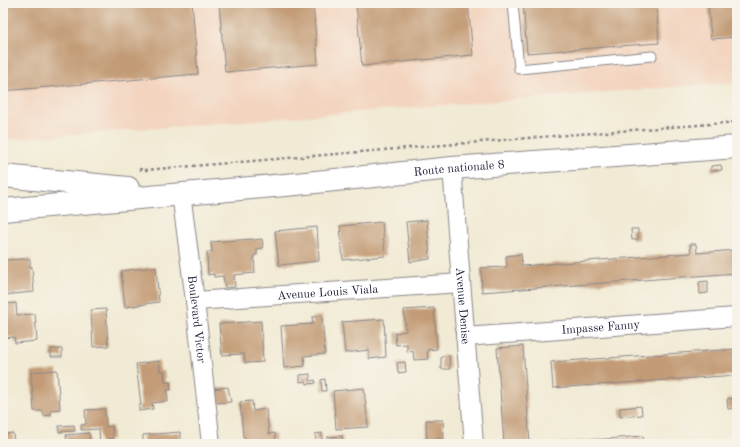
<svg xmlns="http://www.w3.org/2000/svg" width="740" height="447" font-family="'Old Standard TT',serif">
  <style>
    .built { fill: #f3d4bf }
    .building { fill: #c39c77 }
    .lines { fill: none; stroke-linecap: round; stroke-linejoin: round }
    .service-casing { stroke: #8a8688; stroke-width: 11 }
    .minor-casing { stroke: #8a8688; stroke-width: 20 }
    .secondary-casing { stroke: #8a8688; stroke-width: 24 }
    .path { stroke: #8a8688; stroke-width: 2.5; stroke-dasharray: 3 3; stroke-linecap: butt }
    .service { stroke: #fff; stroke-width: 9 }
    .minor { stroke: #fff; stroke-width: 18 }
    .secondary { stroke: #fff; stroke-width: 22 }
    .labels { text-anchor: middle; stroke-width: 3; stroke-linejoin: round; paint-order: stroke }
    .street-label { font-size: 12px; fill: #22223b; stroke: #f7f3e8 }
  </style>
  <rect width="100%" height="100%" fill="#f7f3e8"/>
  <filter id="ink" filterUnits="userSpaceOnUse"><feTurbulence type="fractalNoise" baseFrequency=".025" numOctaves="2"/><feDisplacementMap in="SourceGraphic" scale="8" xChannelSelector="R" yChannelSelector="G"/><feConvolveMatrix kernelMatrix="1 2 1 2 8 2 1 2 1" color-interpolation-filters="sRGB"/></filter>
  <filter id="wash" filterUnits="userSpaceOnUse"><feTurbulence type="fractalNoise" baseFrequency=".012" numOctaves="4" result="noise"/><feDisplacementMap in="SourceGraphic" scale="16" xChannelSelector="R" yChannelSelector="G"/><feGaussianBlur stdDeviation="0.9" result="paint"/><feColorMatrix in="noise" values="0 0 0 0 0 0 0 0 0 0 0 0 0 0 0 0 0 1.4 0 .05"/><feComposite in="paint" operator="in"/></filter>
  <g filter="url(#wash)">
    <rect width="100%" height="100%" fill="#f1ead4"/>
    <!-- built -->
    <path class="built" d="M3 3H737V82L3 140Z"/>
    <g id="blocks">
      <!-- building -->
      <path class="building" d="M3 3H192L198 74 3 91Z
        M219 3H313L318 64 225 72Z
        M356 3H468L473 55 362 66Z
        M523 3H656L659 43 527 53Z
        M708 3H737V37L711 39Z
        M721 165 722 170 711 171V166Z
        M427 220 430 259 410 262 406 222Z
        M382 222 385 256 343 260 340 226Z
        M317 227 319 261 279 265 275 231Z
        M631 229H638V239L632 240Z
        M253 239V240L262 239 263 248 257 249V255H254L255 273 234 275 235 287 225 288 223 276 214 277V274L208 275 207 252H212L211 242Z
        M690 244H696L697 253 737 250V273L482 292 481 268 507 267 506 256 521 254 522 266 691 253Z
        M24 259H30V267H32L34 292 3 295V269L5 268V260Z
        M152 267V268L156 267 159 302 125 307 121 271Z
        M708 281V293L700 294 699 282Z
        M16 303 17 315 35 314 37 341 15 343 14 337 3 338V304Z
        M434 308 437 349 427 350 428 359 414 360 413 351 407 352V344L396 345 395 333 406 331 404 310Z
        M106 309 108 346 93 347 91 310Z
        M322 316 325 354 304 356 305 366 284 368 281 326 313 324 312 317Z
        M384 319 386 357 369 359V350L345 353 342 322Z
        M261 321 263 362 245 363 244 354 222 355 219 324Z
        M523 346 530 444H504L497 348Z
        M51 349H62V357H51Z
        M737 349V375L553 388 551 362Z
        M449 355 450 369H441V356Z
        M159 361 160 371H164L165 382H170L171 390H167L168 401 152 403 153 409 139 411V405H141L136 364Z
        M405 362 406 372 398 373 397 363Z
        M57 370 60 409 51 410V415L44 416 43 411H34L31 372Z
        M310 374V381L315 380 316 383 307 384 306 381 300 382V375Z
        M325 379 326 391H322L321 380Z
        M228 387 231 402 213 403 211 389Z
        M364 388 368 427 336 429 333 391Z
        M737 398V408L728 409 727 399Z
        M252 401 253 411 266 409 269 434 275 433 276 444H245V437H243L240 402Z
        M641 406 642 415 620 417V408Z
        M105 409 106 427 112 426 113 439H109L110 444H100L99 429 81 430V425L86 424 85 410Z
        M426 420H443L444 439 427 440Z
        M74 425 75 431 59 432V426Z
        M180 432V444H143V435Z
        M13 433 14 444H3V434Z
        M89 433 90 444H67L66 435Z
        M322 433V440L316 441 315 434Z
        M342 436 343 444H328L327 437Z
        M643 436 644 444H558V443Z"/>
    </g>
  </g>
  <g filter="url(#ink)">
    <use href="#blocks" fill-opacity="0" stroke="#8a8688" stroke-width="1"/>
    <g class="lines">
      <defs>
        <path id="service" d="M513 3 519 69 652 56"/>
        <g id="minor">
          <path id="s1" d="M452 168 474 444"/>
          <path id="s2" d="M181 193 195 301 211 444"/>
          <path id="s3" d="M195 301 461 283"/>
          <path id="s4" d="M465 337 736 317"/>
        </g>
        <g id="secondary">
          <path d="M3 176 128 188"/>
          <path id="s5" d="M3 210 296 184 452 168 737 147"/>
        </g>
      </defs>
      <!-- service casing -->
      <use href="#service" class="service-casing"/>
      <!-- minor casing -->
      <use href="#minor" class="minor-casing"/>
      <!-- secondary casing -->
      <use href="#secondary" class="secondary-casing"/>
      <!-- path -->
      <path class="path" d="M139 169 145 170 553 136 737 122"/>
      <!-- service -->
      <use href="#service" class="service"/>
      <!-- minor -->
      <use href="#minor" class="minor"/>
      <!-- secondary -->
      <use href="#secondary" class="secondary"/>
    </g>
  </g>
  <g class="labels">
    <!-- street labels -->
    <g class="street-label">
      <text dy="4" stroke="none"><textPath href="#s5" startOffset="458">Route nationale 8</textPath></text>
      <text dy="4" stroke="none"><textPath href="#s3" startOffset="133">Avenue Louis Viala</textPath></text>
      <text dy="4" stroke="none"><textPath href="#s1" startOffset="138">Avenue Denise</textPath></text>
      <text dy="4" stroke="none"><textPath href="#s2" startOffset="127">Boulevard Victor</textPath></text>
      <text dy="4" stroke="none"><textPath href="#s4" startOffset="136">Impasse Fanny</textPath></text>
    </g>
  </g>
  <!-- margin -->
  <rect width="740" height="447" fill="none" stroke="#f7f3e8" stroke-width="16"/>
</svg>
